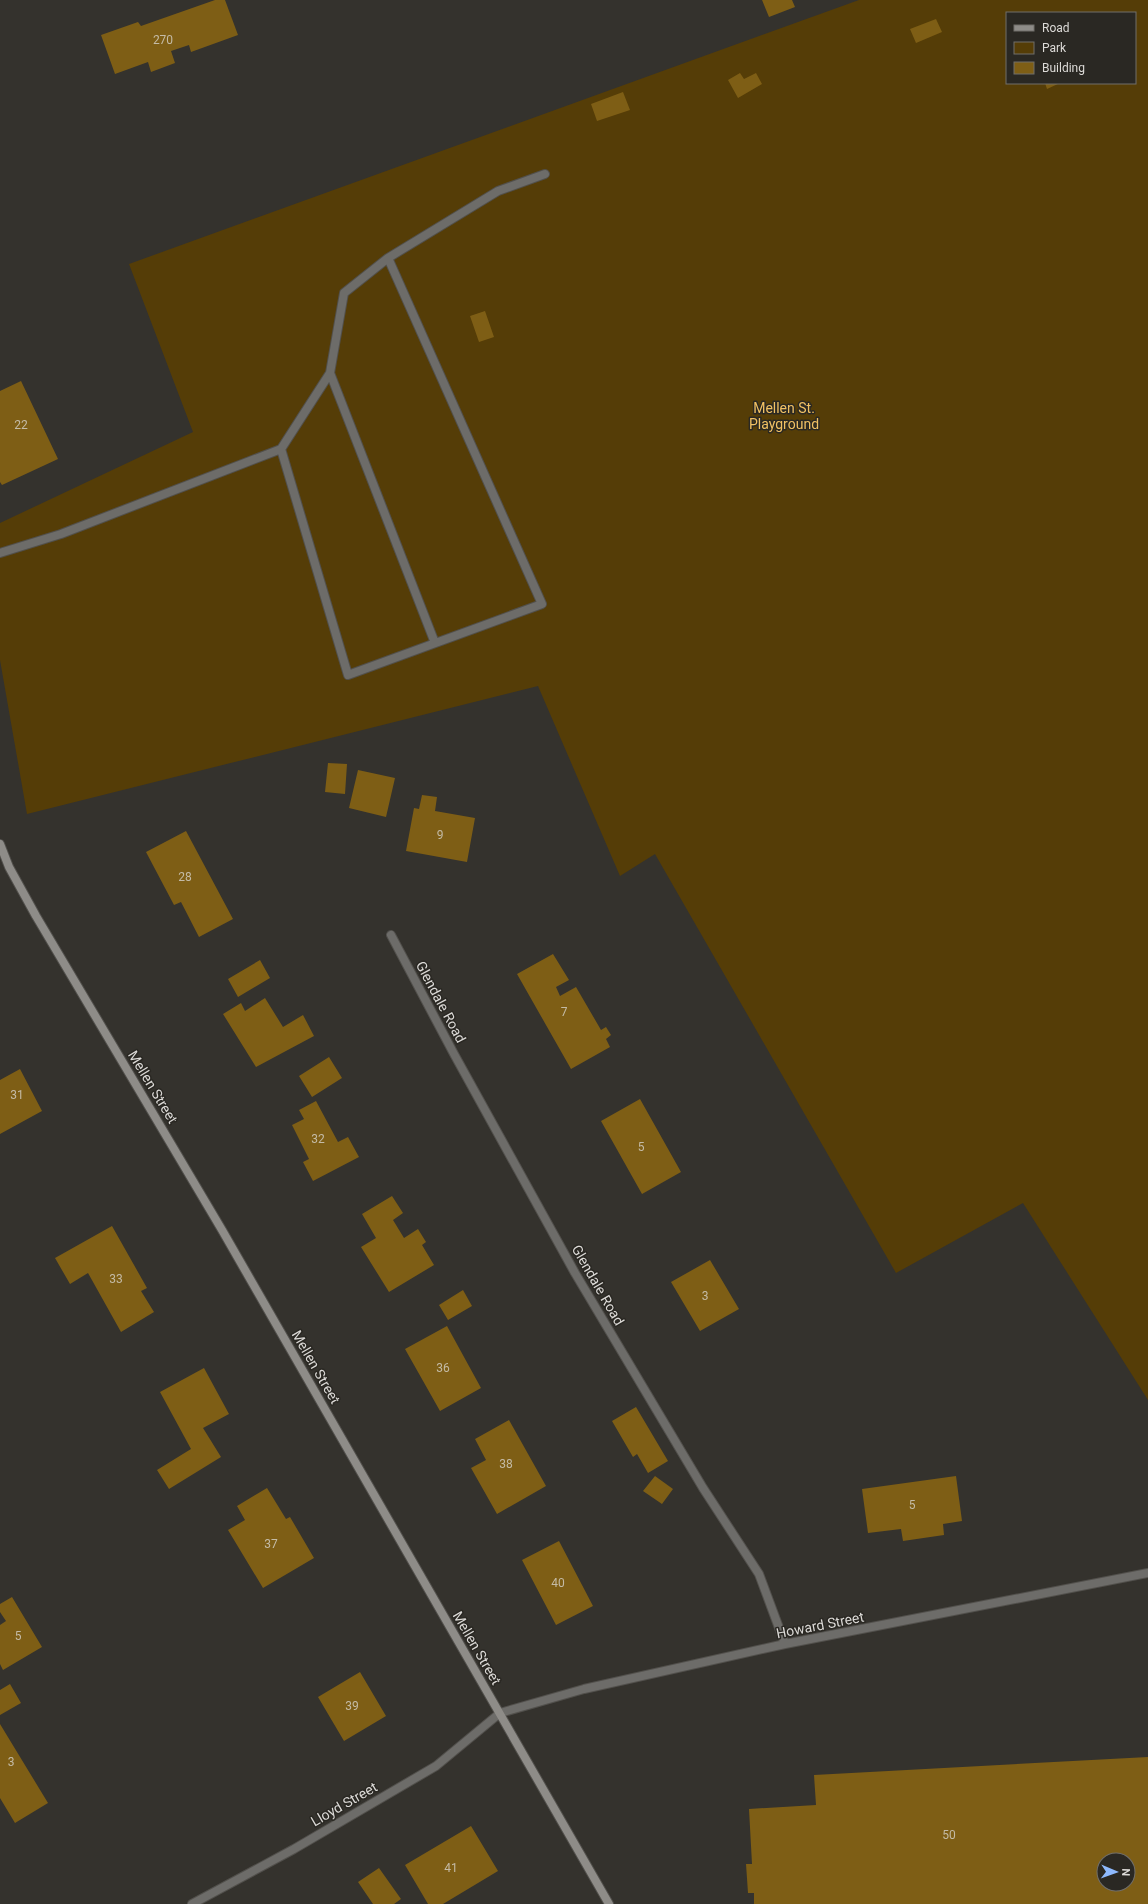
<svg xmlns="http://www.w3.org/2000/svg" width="1148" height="1904" font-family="Roboto,sans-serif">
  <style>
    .green { fill: #553d07; fill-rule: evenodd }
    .building { fill: #7e5e15; fill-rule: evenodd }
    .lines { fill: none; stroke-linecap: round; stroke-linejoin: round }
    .lane-casing { stroke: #52504c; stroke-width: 10 }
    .street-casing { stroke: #52504c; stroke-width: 10 }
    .secondary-casing { stroke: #52504c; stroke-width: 10 }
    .lane { stroke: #6d6c69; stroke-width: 8 }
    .street { stroke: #6d6c69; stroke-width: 8 }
    .secondary { stroke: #8e8c88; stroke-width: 8 }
    .labels { text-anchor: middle; stroke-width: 3; stroke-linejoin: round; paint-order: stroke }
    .number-label { font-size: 12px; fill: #c4bba6 }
    .park-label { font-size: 14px; fill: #f1c163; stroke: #2a2823 }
    .street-label { font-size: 14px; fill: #dcdad7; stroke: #2a2823 }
  </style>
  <rect width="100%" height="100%" fill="#34322d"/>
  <!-- green -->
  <path class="green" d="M859 0H1148V1400L1023 1203 896 1273 655 854 620 876 538 686 27 814 0 660V523L193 432 129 264ZM1007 13H1135V83H1007Z"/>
  <!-- building -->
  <path class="building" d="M215 0H225L238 35 191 52 189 45 171 51 175 63 151 72 148 62 115 74 101 35 138 22 141 26Z
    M762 0H792L795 7 769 17Z
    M936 19 942 32 916 43 910 29Z
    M740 73 744 79 756 73 762 84 738 98 728 80Z
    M1045 83H1060L1047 89Z
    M623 92 630 110 597 121 591 104Z
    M485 311 494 337 479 342 470 316Z
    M21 381 58 459 2 485 0 482V391Z
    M328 763 347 764 345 794 325 792Z
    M358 770 395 778 386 817 349 808Z
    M422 795 437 797 435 811 475 818 467 862 406 851 414 808 419 809Z
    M186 831 233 919 199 937 181 902 174 905 146 852Z
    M553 954 569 980 556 987 560 996 576 987 601 1030 606 1027 611 1035 606 1039 610 1047 571 1069 517 974Z
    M260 960 270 978 238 997 228 979Z
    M265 998 283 1027 303 1015 314 1036 256 1067 223 1014 241 1003 245 1011Z
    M329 1057 342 1078 312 1097 299 1076Z
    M20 1069 42 1111 0 1134V1080Z
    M640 1099 681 1172 642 1194 601 1121Z
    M316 1101 338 1142 348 1137 359 1157 313 1181 303 1162 309 1159 292 1125 304 1119 299 1110Z
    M392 1196 403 1213 393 1220 404 1238 418 1229 426 1242 422 1245 434 1265 389 1292 361 1247 376 1238 362 1214Z
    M112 1226 147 1288 141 1291 154 1312 121 1332 88 1273 70 1284 55 1258Z
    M710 1260 739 1309 700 1331 671 1282Z
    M463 1290 472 1306 448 1320 439 1305Z
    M447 1326 481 1388 440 1411 405 1349Z
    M204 1368 229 1414 203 1428 221 1457 169 1489 157 1470 191 1449 160 1392Z
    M636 1407 668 1461 648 1473 637 1454 633 1457 612 1421Z
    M509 1420 546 1486 497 1514 471 1468 486 1460 475 1439Z
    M655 1476 673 1489 662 1504 643 1491Z
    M956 1476 962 1521 943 1524 944 1535 903 1541 901 1529 868 1533 862 1489Z
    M267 1488 286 1519 290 1517 314 1558 263 1588 228 1530 245 1520 237 1506Z
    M559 1541 593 1606 556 1625 522 1560Z
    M12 1597 42 1647 3 1670 0 1664V1625L6 1621 0 1612V1604Z
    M360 1672 386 1716 344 1741 318 1697Z
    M10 1684 21 1703 0 1715V1690Z
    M0 1724 48 1803 15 1823 0 1798Z
    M1148 1757V1904H754V1893H748L746 1864H752L749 1809 816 1805 814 1775ZM1104 1860H1128V1884H1104Z
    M471 1826 498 1871 443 1904H428L405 1865Z
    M379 1868 401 1899 394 1904H373L358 1882Z"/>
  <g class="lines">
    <defs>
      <path id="lane" d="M330 373 435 643
        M281 449 348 675 542 604 388 258
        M0 553 61 534 281 449 330 373 344 293 388 258 498 191 545 174"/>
      <path id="street" d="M391 935 454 1054 575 1273 703 1488 759 1574 785 1644
        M192 1904 294 1849 436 1766 500 1713 584 1689 785 1644 1148 1573"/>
      <path id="secondary" d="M0 844 9 867 36 916 222 1230 609 1904"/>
    </defs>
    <!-- lane casing -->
    <use href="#lane" class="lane-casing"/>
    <!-- street casing -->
    <use href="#street" class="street-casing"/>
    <!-- secondary casing -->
    <use href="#secondary" class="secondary-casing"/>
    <!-- lane -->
    <use href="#lane" class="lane"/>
    <!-- street -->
    <use href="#street" class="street"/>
    <!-- secondary -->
    <use href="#secondary" class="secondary"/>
  </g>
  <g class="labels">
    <!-- number labels -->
    <g class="number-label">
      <text x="163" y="44">270</text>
      <text x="21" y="429">22</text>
      <text x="440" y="839">9</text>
      <text x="185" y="881">28</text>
      <text x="564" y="1016">7</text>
      <text x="17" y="1099">31</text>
      <text x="318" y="1143">32</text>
      <text x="641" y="1151">5</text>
      <text x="116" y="1283">33</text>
      <text x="705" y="1300">3</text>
      <text x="443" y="1372">36</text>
      <text x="506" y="1468">38</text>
      <text x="912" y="1509">5</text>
      <text x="271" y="1548">37</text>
      <text x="558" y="1587">40</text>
      <text x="18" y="1640">5</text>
      <text x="352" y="1710">39</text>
      <text x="11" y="1766">3</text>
      <text x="949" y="1839">50</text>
      <text x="451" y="1872">41</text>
    </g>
    <!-- park labels -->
    <g class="park-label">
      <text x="784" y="413">Mellen St.<tspan x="784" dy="16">Playground</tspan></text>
    </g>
    <!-- street labels -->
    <g class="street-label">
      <text transform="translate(441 1002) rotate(62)" y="5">Glendale Road</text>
      <text transform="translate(153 1087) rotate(59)" y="5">Mellen Street</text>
      <text transform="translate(598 1285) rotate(60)" y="5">Glendale Road</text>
      <text transform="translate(316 1367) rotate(60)" y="5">Mellen Street</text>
      <text transform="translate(820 1625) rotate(-11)" y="5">Howard Street</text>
      <text transform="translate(477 1648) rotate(60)" y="5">Mellen Street</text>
      <text transform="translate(344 1804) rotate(-30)" y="5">Lloyd Street</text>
    </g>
  </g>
  <!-- legend -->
  <rect x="1006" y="12" width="130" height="72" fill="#2a2823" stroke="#716f6b"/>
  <rect x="1014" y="25" width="20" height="6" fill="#8e8c88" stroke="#716f6b"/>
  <text x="1042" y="32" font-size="12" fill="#dcdad7">Road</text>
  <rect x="1014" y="42" width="20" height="12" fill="#553d07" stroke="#716f6b"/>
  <text x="1042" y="52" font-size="12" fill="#dcdad7">Park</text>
  <rect x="1014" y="62" width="20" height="12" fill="#7e5e15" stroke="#716f6b"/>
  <text x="1042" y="72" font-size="12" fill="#dcdad7">Building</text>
  <!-- north arrow -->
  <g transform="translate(1116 1872) rotate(92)"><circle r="19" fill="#2a2823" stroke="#716f6b"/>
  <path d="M0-3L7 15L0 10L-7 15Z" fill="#8eb9fd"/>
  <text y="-6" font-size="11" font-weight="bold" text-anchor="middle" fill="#dcdad7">N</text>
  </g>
</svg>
